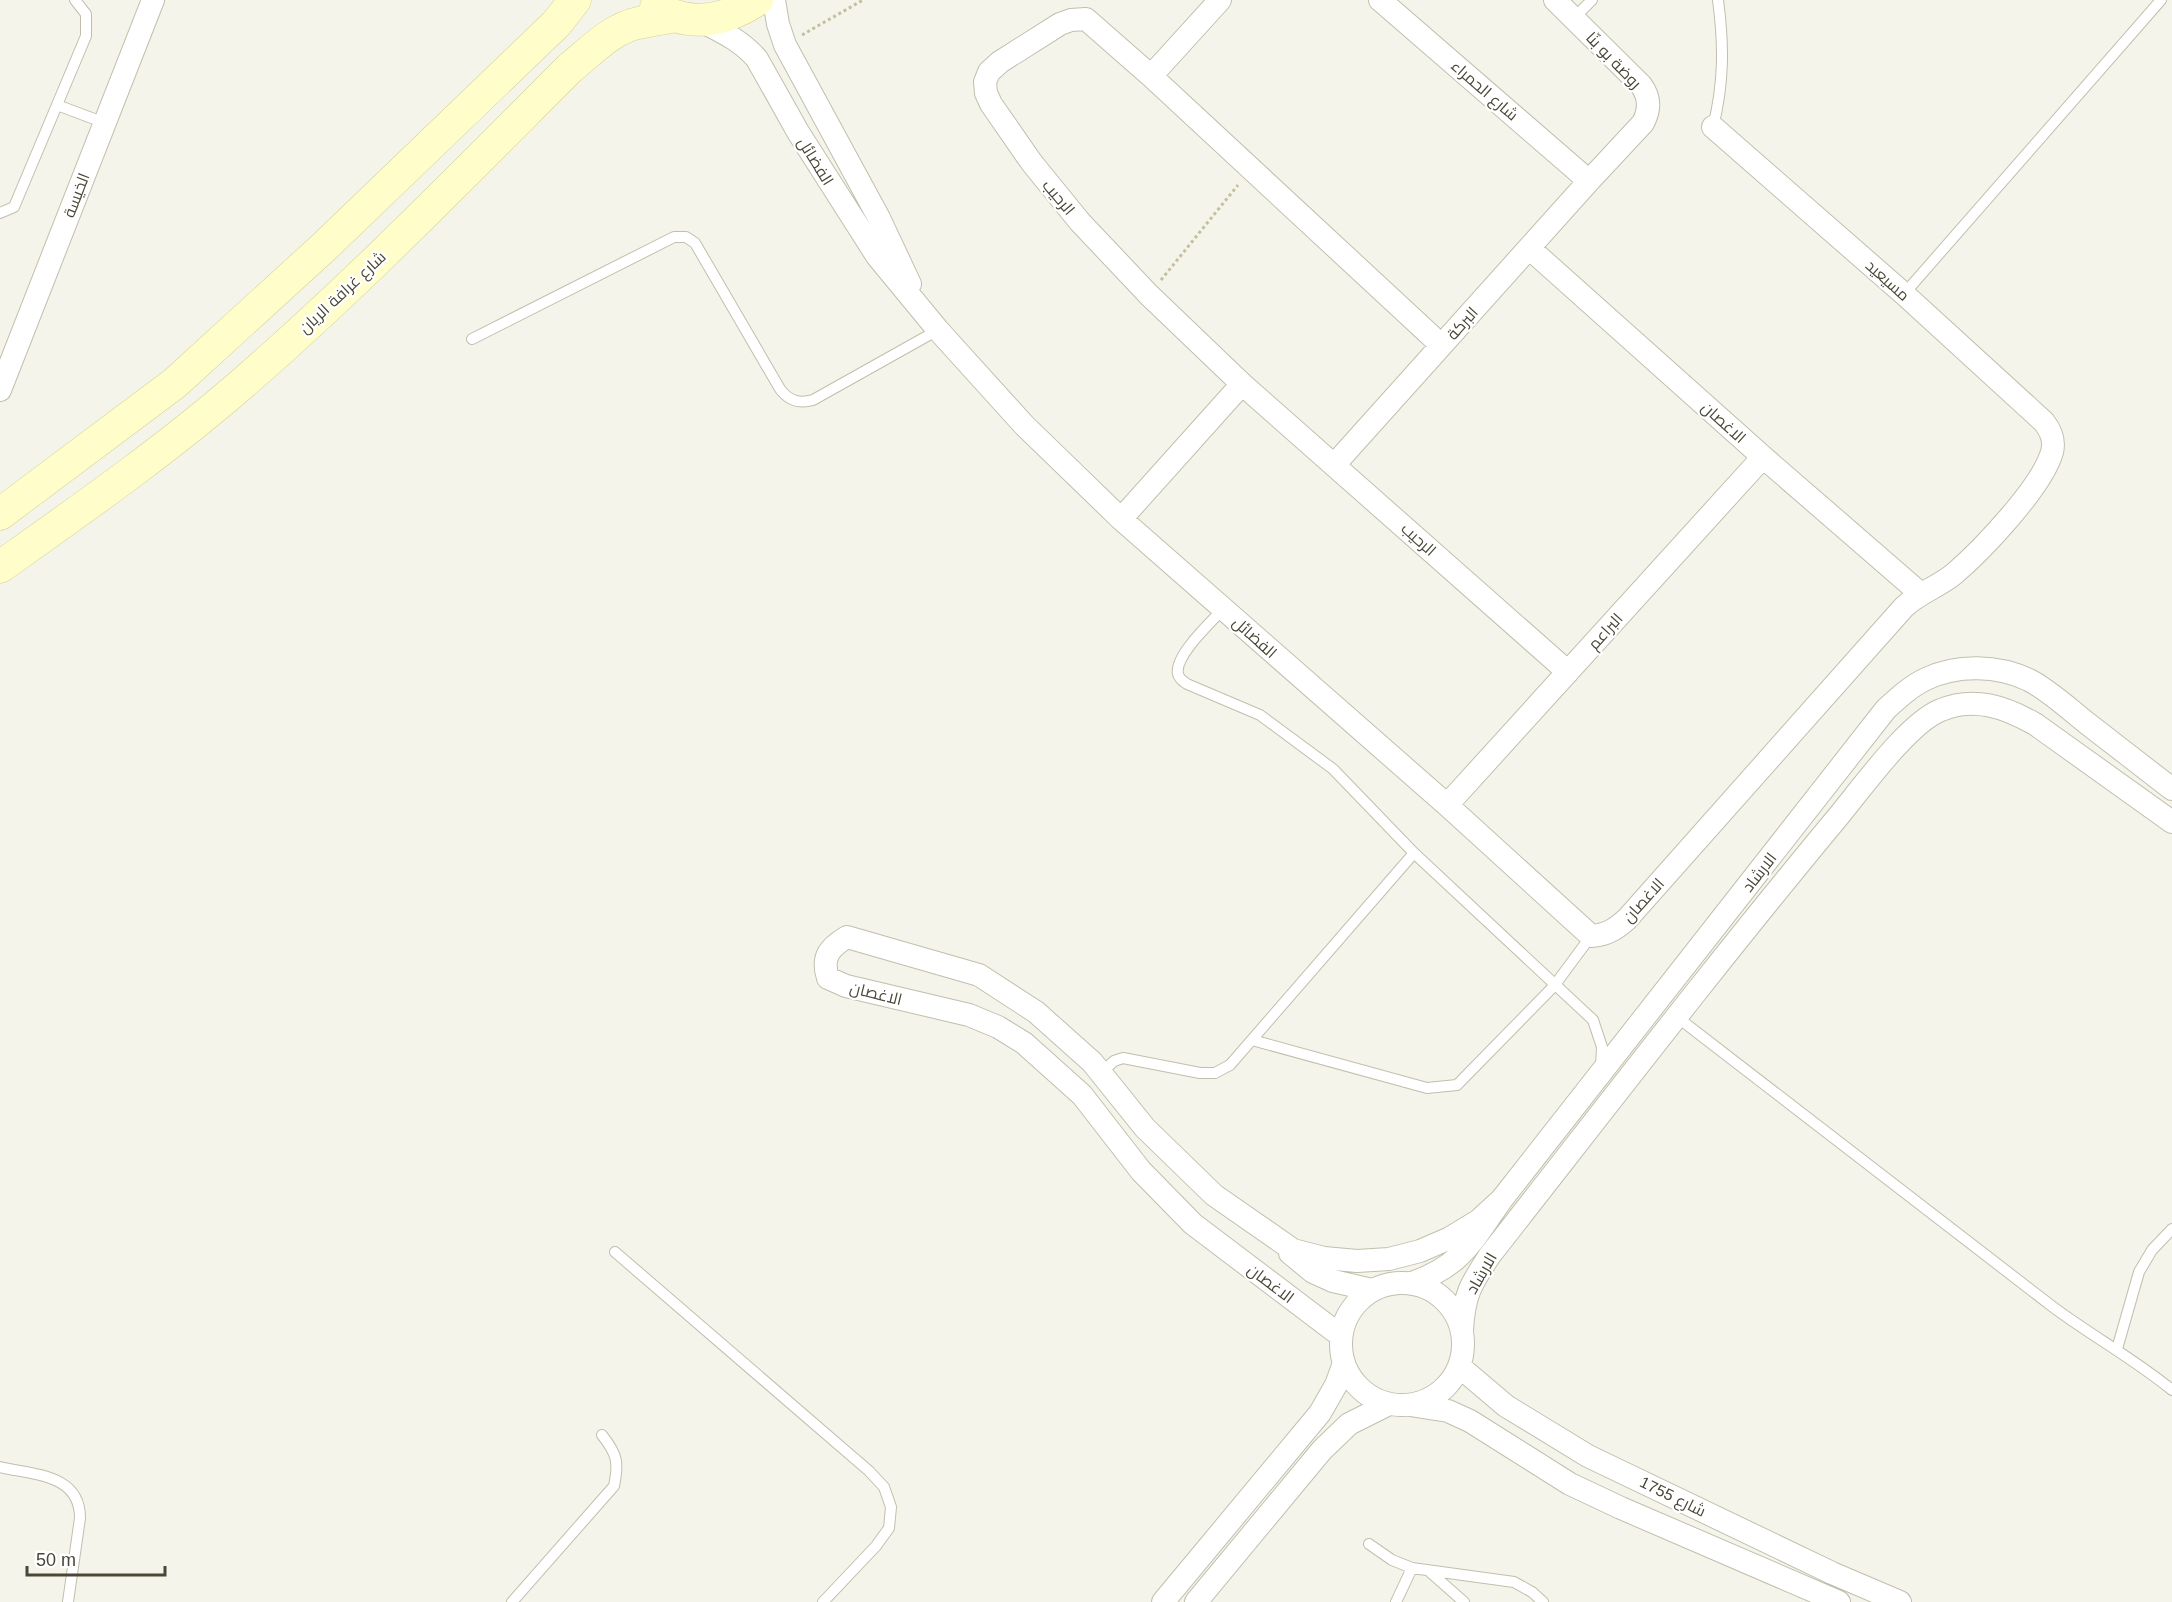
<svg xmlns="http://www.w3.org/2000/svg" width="2172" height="1602" font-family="Helvetica,Cairo,sans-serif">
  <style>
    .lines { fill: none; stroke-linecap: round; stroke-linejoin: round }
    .service-casing { stroke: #c1bfac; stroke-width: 12 }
    .minor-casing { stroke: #c1bfac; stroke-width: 24 }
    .secondary-casing { stroke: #d4d296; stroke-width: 33 }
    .path { stroke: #c4bf9c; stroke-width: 3; stroke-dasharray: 3 3; stroke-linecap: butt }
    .service { stroke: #fff; stroke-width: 10 }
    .minor { stroke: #fff; stroke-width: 22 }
    .secondary { stroke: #fffeca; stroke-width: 32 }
    .labels { text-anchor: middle; stroke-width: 4.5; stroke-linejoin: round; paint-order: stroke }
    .street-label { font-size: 16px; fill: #4a4737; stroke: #fff }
  </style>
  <rect width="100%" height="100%" fill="#f5f4ea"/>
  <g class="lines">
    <defs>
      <path id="service" d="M1574 18 1592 0
        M57 105 105 123
        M1713 127C1724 83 1724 45 1718 0
        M0 213 14 207 86 36V14L75 0
        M1904 294 2161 0
        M472 339 674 237H686L695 243 780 389C789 401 799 404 813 400L938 330
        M1223 609C1211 622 1174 656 1178 674 1179 679 1183 681 1187 684L1260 715 1333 769 1414 853 1593 1020 1602 1047 1601 1066
        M1677 1017 2053 1307C2092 1336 2134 1359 2172 1390
        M1252 1040 1427 1088 1457 1085 1554 986 1591 936
        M1101 1073 1114 1061 1123 1058 1200 1073H1215L1230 1065 1414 853
        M615 1252 869 1471 884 1487 891 1507 889 1528 876 1546 823 1602
        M2117 1349 2139 1272 2152 1250 2172 1229
        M0 1467C34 1475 80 1474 80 1518L68 1602
        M1369 1544 1392 1560 1412 1568 1514 1582 1532 1592 1543 1602
        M1430 1572 1464 1602
        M512 1602 614 1486C619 1462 617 1454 602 1435
        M1396 1602 1412 1568"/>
      <path id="minor" d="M774 0 778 24 785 45 879 218 910 284
        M1380 0 1589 181
        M699 20C720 31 741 40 757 59L798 132 877 256 938 330 1024 425 1121 519 1447 805 1591 936C1607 935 1616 929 1627 919L1904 607C1919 593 1938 587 1954 574 1982 550 2042 487 2052 452 2055 440 2051 431 2044 422L1904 294 1713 127
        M1151 76 1220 0
        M1529 248 1763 457 1921 594
        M1441 345 1151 76 1086 19 1071 20 1060 24 1000 62 989 72 985 82 986 93 991 104 1032 163 1080 222 1149 295 1242 384 1568 672
        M0 390 153 0
        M1335 464 1589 181 1643 123C1650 110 1650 97 1641 85L1555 0
        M1121 519 1242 384
        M1447 805 1763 457
        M1290 1253 1313 1272 1333 1281 1372 1290
        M1341 1344a61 61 0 1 1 122 0a61 61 0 1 1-122 0Z
        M1412 1283C1463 1265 1472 1241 1502 1199L1886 709C1898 698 1911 686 1926 679 1957 664 1998 665 2029 680 2050 691 2069 709 2088 724 2116 746 2144 767 2172 789
        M1462 1330C1464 1294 1471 1284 1490 1255 1603 1111 1715 965 1832 824 1857 795 1907 723 1941 710 1974 696 2005 707 2035 724L2172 822
        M1341 1336 1193 1224 1141 1171 1082 1095 1024 1043 998 1027 969 1015 846 986 828 978C821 957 830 947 847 937L979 975 1036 1012 1092 1062 1145 1128 1214 1195 1293 1250 1324 1258 1357 1261 1389 1259 1420 1251 1450 1238 1478 1221 1502 1199
        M1460 1367 1506 1406 1588 1456 1832 1573 1900 1602
        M1410 1405 1448 1411 1470 1421 1570 1484 1621 1508 1839 1602
        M1163 1602 1320 1413 1336 1385 1344 1363
        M1196 1602 1322 1450 1349 1424 1389 1404"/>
      <path id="secondary" d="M656 7C689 28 726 21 757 0
        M0 514 175 383 325 246 556 24 575 0
        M0 567C83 508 166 450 243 383 357 284 463 175 570 68 591 51 611 29 638 23 651 20 664 18 676 16"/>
    </defs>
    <!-- service casing -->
    <use href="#service" class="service-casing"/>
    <!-- minor casing -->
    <use href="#minor" class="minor-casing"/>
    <!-- secondary casing -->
    <use href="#secondary" class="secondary-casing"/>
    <!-- path -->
    <path class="path" d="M802 35 863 0
      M1161 280 1238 185"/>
    <!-- service -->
    <use href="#service" class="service"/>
    <!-- minor -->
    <use href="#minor" class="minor"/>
    <!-- secondary -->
    <use href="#secondary" class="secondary"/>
  </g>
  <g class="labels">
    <!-- street labels -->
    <g class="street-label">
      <text transform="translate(1614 60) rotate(46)" y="6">روضة بو بنّا</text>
      <text transform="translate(1485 90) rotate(41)" y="6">شارع الحمراء</text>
      <text transform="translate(816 161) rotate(58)" y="6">الفضائل</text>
      <text transform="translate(76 195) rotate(-69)" y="6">الخيسة</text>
      <text transform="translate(1059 197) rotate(50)" y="6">الرحيب</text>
      <text transform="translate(1888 280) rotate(42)" y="6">مسيعيد</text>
      <text transform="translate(342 292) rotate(-43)" y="6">شارع غرافة الريان</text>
      <text transform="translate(1462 323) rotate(-48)" y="6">البركة</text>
      <text transform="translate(1724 422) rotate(42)" y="6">الاغصان</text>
      <text transform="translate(1419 539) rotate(42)" y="6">الرحيب</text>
      <text transform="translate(1605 631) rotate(-48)" y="6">البراعم</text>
      <text transform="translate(1255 637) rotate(42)" y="6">الفضائل</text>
      <text transform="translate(1759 872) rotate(-52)" y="6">الارشاد</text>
      <text transform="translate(1643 900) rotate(-48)" y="6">الاغصان</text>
      <text transform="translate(876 993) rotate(14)" y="6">الاغصان</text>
      <text transform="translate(1481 1273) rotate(-60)" y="6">الارشاد</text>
      <text transform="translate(1271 1283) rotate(37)" y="6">الاغصان</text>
      <text transform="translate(1673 1496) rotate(26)" y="6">شارع 1755</text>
    </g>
  </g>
  <!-- scale -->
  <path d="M27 1566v9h138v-9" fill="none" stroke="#4a4737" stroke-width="3"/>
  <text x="36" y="1566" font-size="18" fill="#4a4737" stroke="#ffffff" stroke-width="4.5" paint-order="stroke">50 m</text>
</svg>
